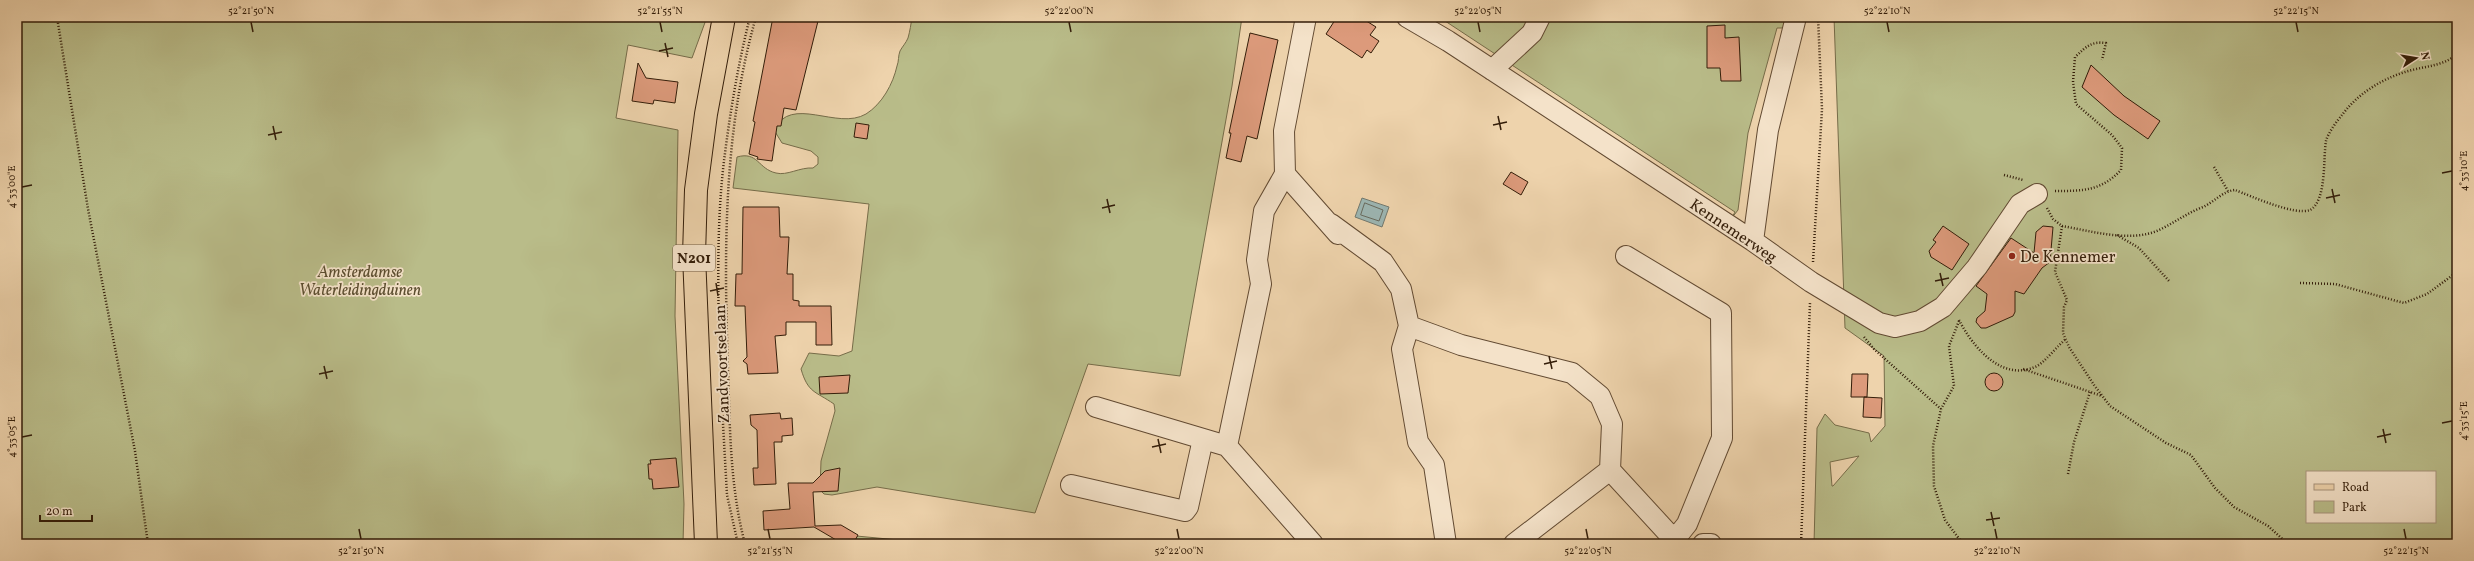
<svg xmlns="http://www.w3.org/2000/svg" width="2474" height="561" viewBox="0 0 2474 561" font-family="Vollkorn,serif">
<rect width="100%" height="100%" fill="#eed3ac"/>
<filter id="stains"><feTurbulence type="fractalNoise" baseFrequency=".005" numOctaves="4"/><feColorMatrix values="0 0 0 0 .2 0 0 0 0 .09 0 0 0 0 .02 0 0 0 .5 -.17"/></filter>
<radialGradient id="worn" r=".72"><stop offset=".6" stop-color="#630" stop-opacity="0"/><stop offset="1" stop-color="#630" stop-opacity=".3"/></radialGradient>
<path fill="#b9bc89" stroke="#766c49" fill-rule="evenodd" d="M17,17H707L692,58L628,45L616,118L678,130L675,316L684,504L683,544H17Z
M912,17H1242L1232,86L1180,376L1088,364L1035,513L877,487L832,495L824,494L820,490L821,461L835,411L834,404C815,391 808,393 801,369L809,353L839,356L852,351L869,204L733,188L737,157C758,151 758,169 776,173C787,176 800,167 813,168L818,164V157L811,151L782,143L774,130C791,94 837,131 866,114C882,104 893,84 897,66C899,61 898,56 900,51C902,47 906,43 908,38C910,31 911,24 912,17Z
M1439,17H1791L1790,28H1777L1748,133L1738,210L1731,219L1735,212Z
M1834,17H2457V544H1814L1817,428L1825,414L1835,425L1869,433L1871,442L1885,426L1884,356L1845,328ZM1859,456L1833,486H1832L1830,462ZM2307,472H2435V522H2307Z
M846,535L940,544H853Z"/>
<path fill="#9cb6b3" stroke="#72796f" d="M1362,198L1389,207L1382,227L1355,217Z"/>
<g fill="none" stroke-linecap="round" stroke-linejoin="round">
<path stroke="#686a5e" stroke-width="1" d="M1365,203L1383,210L1379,221L1361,215Z"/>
</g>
<path fill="#dc9a7b" stroke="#331d09" d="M773,17H819L796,110L784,108L781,126H777L772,161L757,159L758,157L749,154L755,122L753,121Z
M1337,17H1360L1376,27L1370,35L1379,41L1371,53L1367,50L1362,58L1326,34Z
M1725,25V38L1739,37L1741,81H1721L1720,68H1707V26Z
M1250,33L1278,40L1257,139L1247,136L1241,162L1226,158L1231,133H1229Z
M638,63L646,78L678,82L675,103L654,100L653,104L632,101Z
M2091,65L2124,96L2160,121L2148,139L2114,115L2082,87Z
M856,123L869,125L867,139L854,137Z
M1511,172L1528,182L1521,195L1503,184Z
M743,207H779L780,237H789L787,274H793V300L799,301V306H831L832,345H816V322H786V335L775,336L778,373L748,374L747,364L743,361L747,357L745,306H735L736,274H742Z
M1943,226L1969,244L1952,270L1931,257L1929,251L1936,242L1933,240Z
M2043,226L2053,227L2050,262L2042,268L2024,294L2015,291V312L2013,316L1986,328H1981L1976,322L1977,318L1985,311L1987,294L1976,286L2011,238L2034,253L2036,232Z
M1985 382a9 9 0 1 1 18 0a9 9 0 1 1-18 0Z
M1852,374H1868L1867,397H1851Z
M850,375L848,393L820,394L819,377Z
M1864,397L1882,398L1881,418L1863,417Z
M780,413L781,419L792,418L793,435L782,436V442H774L776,484L754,485L753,468H758L757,430L751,425L750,415Z
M676,458L679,487L653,489L652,479H649L648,464H651L650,460Z
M840,468L838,491L813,492L815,526L841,525L858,535L853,544H843L814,527L764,530L763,511L790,509L788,483H813L825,471Z"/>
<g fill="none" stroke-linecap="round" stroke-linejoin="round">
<defs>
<path id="minor" d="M1407,17L1448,41L1753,241L1811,282L1879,323L1895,327L1920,321L1943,307L1977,267L2020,204L2037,194
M1492,70L1532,33L1540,17
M1285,174L1338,234
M1331,224L1383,262L1401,289L1409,326L1402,349L1418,442L1434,465L1446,544
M1753,241L1768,130L1796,17
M1626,256L1721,313L1722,438L1687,524L1675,539
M1409,326L1461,345L1572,373L1600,396L1612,424L1610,470L1678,544
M1096,407L1227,446L1313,544
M1227,446L1261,284L1257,260L1264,211L1285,174L1284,131L1306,17
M1071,485L1185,511L1188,507L1203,439
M1514,544L1610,470
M1703,544H1711"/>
<path id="major" d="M706,544L694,255L696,190L706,114L724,17"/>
</defs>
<use href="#minor" stroke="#624a32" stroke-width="22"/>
<use href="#major" stroke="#331d09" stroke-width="24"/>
<path stroke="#331d09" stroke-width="2.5" stroke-dasharray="1 2" stroke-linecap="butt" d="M57,17L88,209L135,451L148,544
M2214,167L2228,191
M2004,175L2023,180
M2055,191C2083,191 2101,191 2121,170L2122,148L2112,135L2076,104L2073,82L2075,57C2086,47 2091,41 2106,43L2102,60
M2047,208L2053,219L2062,226L2055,272L2067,300L2064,307L2063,333L2069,347L2094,385L2110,406L2166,443L2191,455L2215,488L2234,507L2268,526L2288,544
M2062,226C2091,231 2131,243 2159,230C2174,223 2187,213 2203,207C2214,202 2223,191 2235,190C2251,196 2295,216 2310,210C2327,201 2323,157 2326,141C2328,133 2337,121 2342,115C2359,92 2385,77 2412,70C2428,66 2445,65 2457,54
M2117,235L2139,248L2169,281
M1813,262L1822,109L1818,17
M2300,283L2335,284L2404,303L2427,294L2457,272
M1959,320C1973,347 2002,383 2037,366C2045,362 2058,345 2066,339
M1959,321L1949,346L1954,386L1941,409L1933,446L1934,486L1945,520L1963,544
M719,337C718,278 717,219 724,161C730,113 738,64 750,17
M1864,337L1874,349L1941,409
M2023,369L2102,396
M721,388L727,495L738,544
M2068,474L2074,442L2090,392
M745,544C730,487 730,429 728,370C724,252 723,132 756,17
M1801,544L1810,303"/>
<use href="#minor" stroke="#f4e2c9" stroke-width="20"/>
<use href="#major" stroke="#eed3ac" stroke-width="22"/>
</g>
<path fill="none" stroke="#331d09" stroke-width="1.5" d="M251,22L253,32M660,22L662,32M1069,22L1071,32M1478,22L1480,32M1887,22L1889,32M2296,22L2298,32M665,43L668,57M659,51L673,48M1498,116L1501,130M1493,125L1507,122M273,126L276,140M268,135L282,132M2442,173L2452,171M22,187L32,185M2332,189L2335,203M2326,198L2340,195M1107,199L1110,213M1102,208L1115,205M1940,273L1943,286M1935,281L1949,278M716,283L718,296M710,291L724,288M1549,356L1552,369M1544,364L1557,361M324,366L327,379M319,374L333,371M2442,423L2452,421M2383,429L2386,443M22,437L32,435M2377,437L2391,434M1158,439L1161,453M1152,447L1166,444M1991,512L1994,526M1986,520L2000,518M359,529L361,539M768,529L770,539M1177,529L1179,539M1586,529L1588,539M1995,529L1997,539M2404,529L2406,539"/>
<circle fill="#8f2418" stroke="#f4e2c9" stroke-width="1.5" cx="2012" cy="256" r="4"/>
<g text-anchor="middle" stroke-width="3.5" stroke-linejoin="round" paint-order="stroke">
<rect fill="#f4e2c9" stroke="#6d5843" stroke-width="1" x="673" y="245" width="42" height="26" rx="3"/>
<g font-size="15" font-weight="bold" fill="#331d09">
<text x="694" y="263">N201</text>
</g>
<g font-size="16" fill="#331d09" stroke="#f4e2c9">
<text transform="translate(1734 230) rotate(34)" y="6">Kennemerweg</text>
<text transform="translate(721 364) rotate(-92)" y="6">Zandvoortselaan</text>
</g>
<g font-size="16" fill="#331d09" stroke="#f4e2c9" text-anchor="start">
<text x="2020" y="262">De Kennemer</text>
</g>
<g font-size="16" font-style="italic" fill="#5b4d2f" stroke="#f4e2c9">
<text x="360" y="277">Amsterdamse<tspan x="360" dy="18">Waterleidingduinen</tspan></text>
</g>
</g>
<rect width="2474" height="561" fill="none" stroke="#eed3ac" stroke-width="44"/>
<rect x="2306" y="471" width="130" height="52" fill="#f4e2c9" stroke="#a7937c"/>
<rect x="2314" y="484" width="20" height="6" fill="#eed3ac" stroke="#a7937c"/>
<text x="2342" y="491" font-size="12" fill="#331d09">Road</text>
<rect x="2314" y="501" width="20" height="12" fill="#b9bc89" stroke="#a7937c"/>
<text x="2342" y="511" font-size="12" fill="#331d09">Park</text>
<g transform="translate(2416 58) rotate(78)" stroke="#f4e2c9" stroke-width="3" paint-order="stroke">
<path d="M0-3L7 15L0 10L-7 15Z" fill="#331d09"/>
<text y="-6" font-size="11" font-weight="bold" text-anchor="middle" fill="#331d09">N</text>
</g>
<path d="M40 515v6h52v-6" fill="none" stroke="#331d09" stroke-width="2"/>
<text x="46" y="515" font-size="12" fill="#331d09" stroke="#f4e2c9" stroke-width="3" paint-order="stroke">20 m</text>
<rect x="22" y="22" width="2430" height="517" fill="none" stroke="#331d09" stroke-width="1.5"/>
<g font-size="10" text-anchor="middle" fill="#331d09">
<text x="251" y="14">52°21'50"N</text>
<text x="660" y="14">52°21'55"N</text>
<text x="1069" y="14">52°22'00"N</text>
<text x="1478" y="14">52°22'05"N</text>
<text x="1887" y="14">52°22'10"N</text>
<text x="2296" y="14">52°22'15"N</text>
<text transform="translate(2463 171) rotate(-90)" y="4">4°33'10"E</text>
<text transform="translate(11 187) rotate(-90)" y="4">4°33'00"E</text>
<text transform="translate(2463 421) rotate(-90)" y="4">4°33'15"E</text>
<text transform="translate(11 437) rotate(-90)" y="4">4°33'05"E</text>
<text x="361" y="554">52°21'50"N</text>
<text x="770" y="554">52°21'55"N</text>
<text x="1179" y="554">52°22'00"N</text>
<text x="1588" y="554">52°22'05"N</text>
<text x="1997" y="554">52°22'10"N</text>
<text x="2406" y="554">52°22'15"N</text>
</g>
<rect width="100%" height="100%" filter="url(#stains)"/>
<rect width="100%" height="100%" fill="url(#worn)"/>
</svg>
